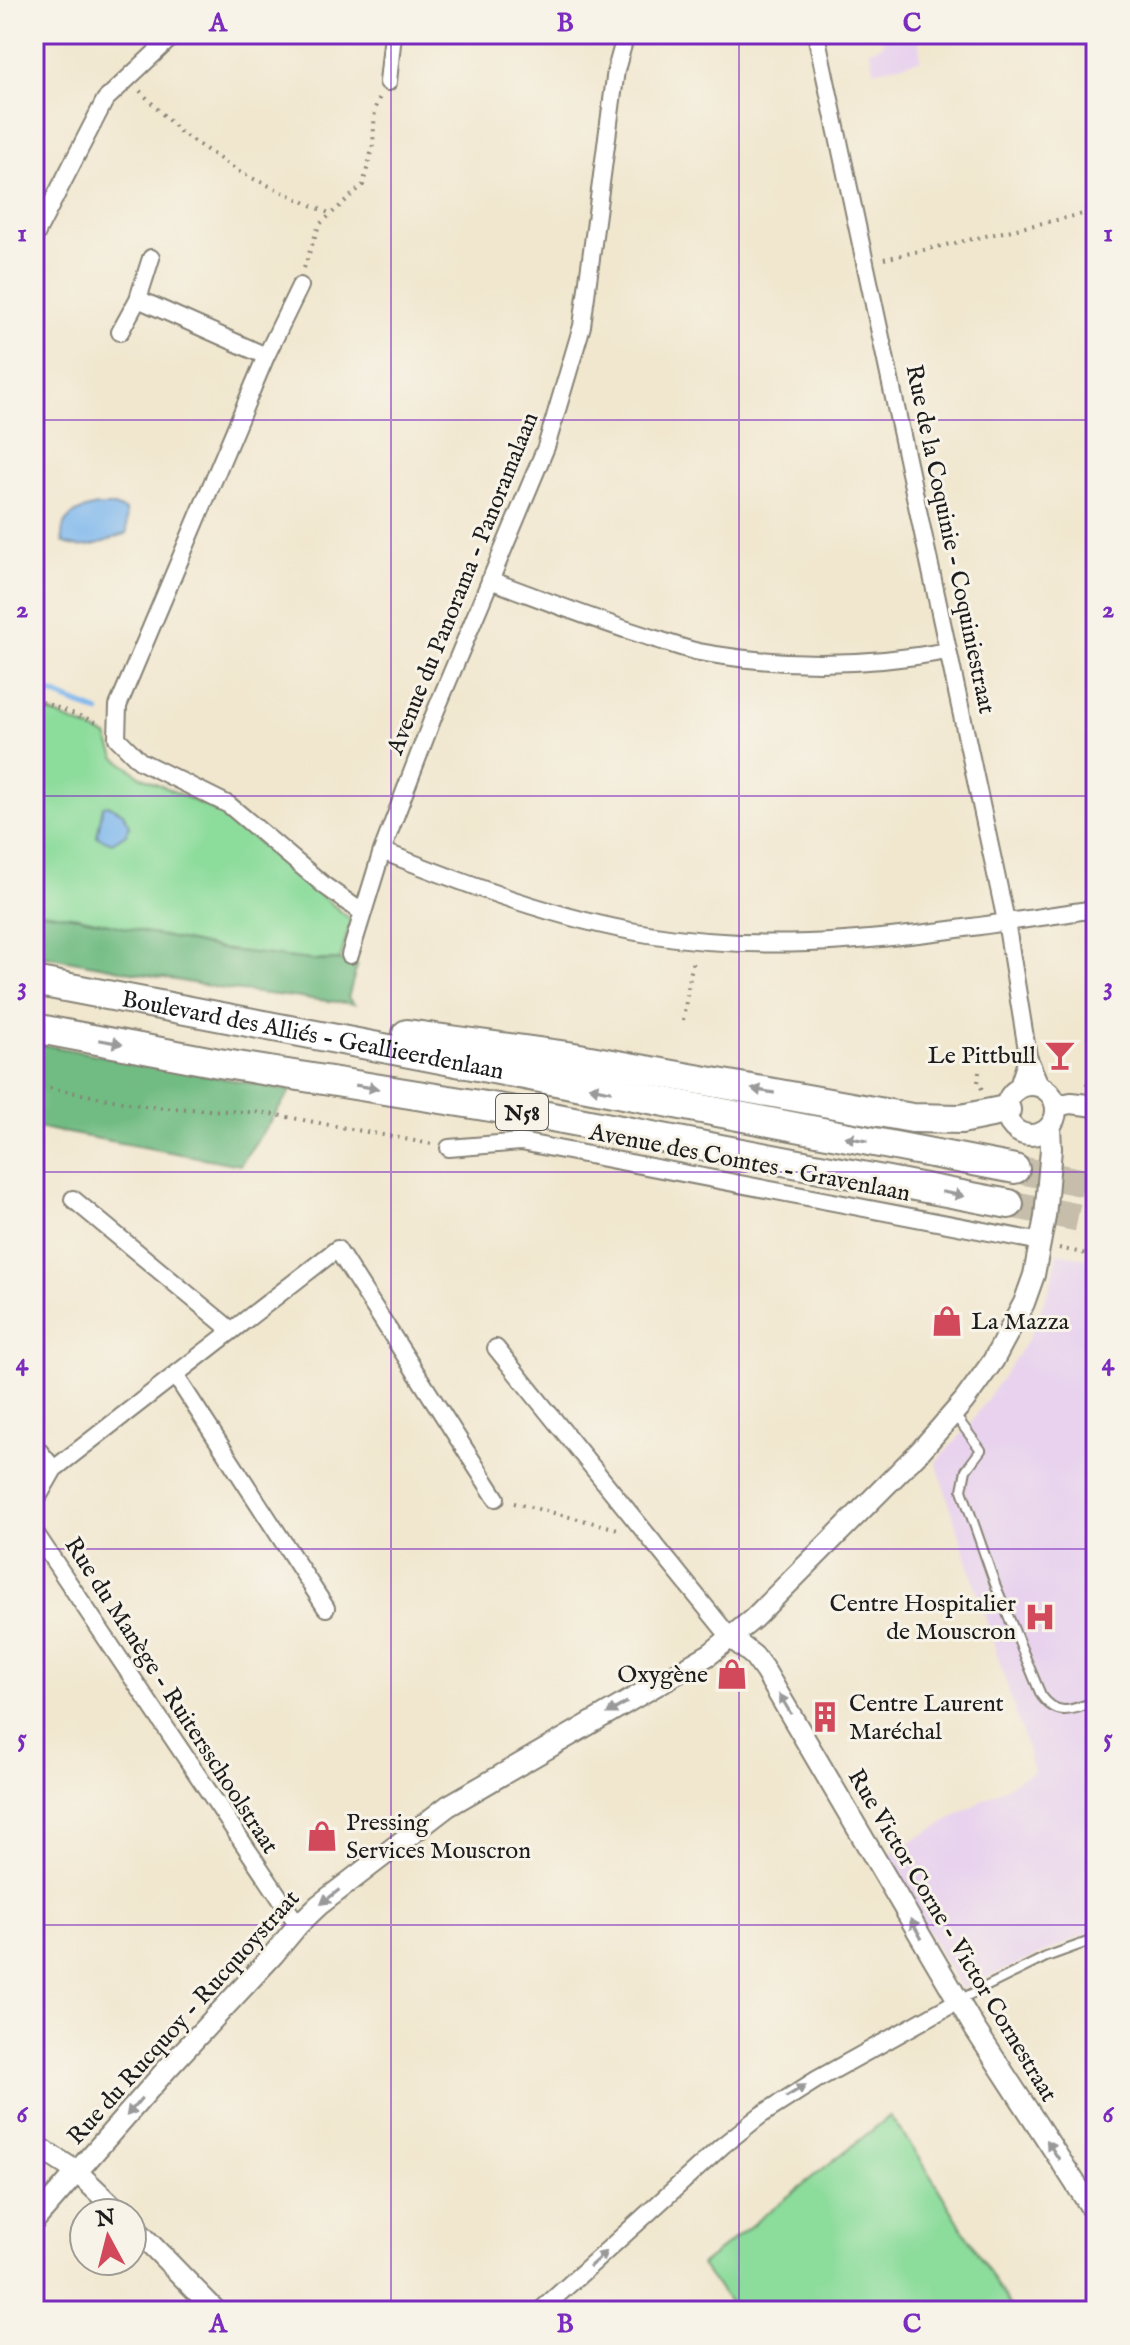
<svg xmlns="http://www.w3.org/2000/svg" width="1130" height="2345" viewBox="0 0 1130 2345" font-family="'IM FELL English',serif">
<rect width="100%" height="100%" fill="#f7f3e8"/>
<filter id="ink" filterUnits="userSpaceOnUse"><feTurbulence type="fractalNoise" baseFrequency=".0125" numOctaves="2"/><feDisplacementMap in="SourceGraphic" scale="16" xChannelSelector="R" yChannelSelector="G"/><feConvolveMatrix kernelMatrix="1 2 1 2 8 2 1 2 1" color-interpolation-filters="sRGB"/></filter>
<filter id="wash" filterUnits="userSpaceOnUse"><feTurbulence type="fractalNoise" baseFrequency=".006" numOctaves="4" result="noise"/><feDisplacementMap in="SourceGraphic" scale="32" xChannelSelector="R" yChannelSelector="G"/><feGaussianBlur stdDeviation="1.8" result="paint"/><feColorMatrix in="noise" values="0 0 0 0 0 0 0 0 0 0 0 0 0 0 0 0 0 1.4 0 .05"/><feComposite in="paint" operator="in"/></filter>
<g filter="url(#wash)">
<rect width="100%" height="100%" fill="#f1e7cf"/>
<path fill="#e8d2ee" d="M881,34H918L921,60L874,71L869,50L883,45Z
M1058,1253L1096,1260V1930L961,1989L884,1857L1034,1771L936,1462L968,1427L1029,1338L1050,1287Z"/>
<path fill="#8cdc9b" stroke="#547c5c" stroke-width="2" d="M34,706L107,736L115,757L140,776L225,815L351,920L340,960C240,964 134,924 34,911Z
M890,2116L919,2157L1013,2311H736L701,2265Z"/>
<path fill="#71bc83" stroke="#466c50" stroke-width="2" d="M34,911L78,917L221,949L318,961L340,960L357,966L348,998L354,1004L224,989L34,954Z
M34,1043L291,1091L240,1165L34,1127Z"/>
<path fill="#7cb6ed" stroke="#4c6984" stroke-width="2" d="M97,506H114L126,511L127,533C104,541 86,553 63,542C58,518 77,510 97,506Z
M108,805L123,813L129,825L126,834L112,843L97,837L103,806Z"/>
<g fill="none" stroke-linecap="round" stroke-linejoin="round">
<path stroke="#7cb6ed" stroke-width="6" d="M34,686L98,712"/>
</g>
</g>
<g filter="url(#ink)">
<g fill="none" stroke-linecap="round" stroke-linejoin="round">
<path stroke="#c6beab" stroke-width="28" stroke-dasharray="28 14" stroke-linecap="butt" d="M1015,1169L1096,1185
M1009,1204L1096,1221"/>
<defs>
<path id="service" d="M954,1414L981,1450L966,1470L962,1490L995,1584L1041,1695C1057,1718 1072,1710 1096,1701
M959,2000L1046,1957L1096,1939"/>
<path id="minor" d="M816,34L1006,921L1028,1056L1041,1087
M388,82L393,34
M34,238L105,100L175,34
M300,286L266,356L118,706L117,738L140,761L229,805L325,886L363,913
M138,299L266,356
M120,332L138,299L151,258
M490,580C544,600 597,621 652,638C667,642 683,649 699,652C781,667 867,666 948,651
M382,851C468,885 556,919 648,934C798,959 948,930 1096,909
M350,955L382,851L434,715L546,447L582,326L616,70L626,34
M1017,1089L1028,1056
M449,1148L521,1142L1041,1242
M73,1199L231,1330
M496,1348L729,1636
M175,1375L326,1608
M34,1445L54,1469
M34,1504L54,1469L337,1249L496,1498
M34,1531L298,1925
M540,2311L722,2146L761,2115L816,2080L958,2001"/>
<path id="tertiary" d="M1006 1110a25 25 0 1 1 50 0a25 25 0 1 1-50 0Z
M1056,1106L1071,1103L1096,1106
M729,1636L754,1656L765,1671L975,2029L1096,2215
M34,2144L77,2172L120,2213
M34,2221L166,2070L273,1955L298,1925L319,1905L448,1806L710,1654L753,1619L921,1450L964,1401L993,1361L1024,1303L1034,1275L1045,1217L1051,1149L1050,1127
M132,2225L216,2311"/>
<g id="trunk">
<path id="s1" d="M34,981L1015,1169"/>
<path d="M34,1028L219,1063L547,1116L1009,1204"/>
<path d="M407,1034L568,1056L912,1118L961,1119L1006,1110"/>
</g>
</defs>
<use href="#service" stroke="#868276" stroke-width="12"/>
<use href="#minor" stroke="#868276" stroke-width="20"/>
<use href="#tertiary" stroke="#868276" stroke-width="24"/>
<use href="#trunk" stroke="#868276" stroke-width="32"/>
<path stroke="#868276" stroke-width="4" stroke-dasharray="2 6" stroke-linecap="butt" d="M140,91L180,132L241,173L331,214
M884,259L1096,211
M304,268L319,225L363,185L373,145L375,108L380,97
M34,699L99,723
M683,1020L693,959
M979,1072L978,1082L982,1089
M34,1085L150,1107L266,1113L431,1144
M1087,1085L1088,1079L1096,1077
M1059,1248L1096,1256
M514,1503L618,1529"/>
<use href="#service" stroke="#fff" stroke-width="8"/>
<use href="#minor" stroke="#fff" stroke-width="16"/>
<use href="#tertiary" stroke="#fff" stroke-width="20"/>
<use href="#trunk" stroke="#fff" stroke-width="28"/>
</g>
<defs><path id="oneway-solid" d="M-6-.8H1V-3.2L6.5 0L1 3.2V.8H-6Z" transform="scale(2)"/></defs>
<g fill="#999">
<use href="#oneway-solid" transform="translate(111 1042) rotate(11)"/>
<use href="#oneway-solid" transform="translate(367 1087) rotate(9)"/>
<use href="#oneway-solid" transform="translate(600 1089) rotate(-169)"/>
<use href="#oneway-solid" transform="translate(763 1091) rotate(-170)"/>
<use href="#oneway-solid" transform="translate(856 1139) rotate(-169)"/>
<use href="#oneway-solid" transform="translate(953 1194) rotate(11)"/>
<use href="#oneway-solid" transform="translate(785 1704) rotate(-121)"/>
<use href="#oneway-solid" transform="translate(617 1708) rotate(150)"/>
<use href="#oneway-solid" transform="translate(330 1897) rotate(142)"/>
<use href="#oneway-solid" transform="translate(916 1929) rotate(-120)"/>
<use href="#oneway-solid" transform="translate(796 2091) rotate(-31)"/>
<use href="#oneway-solid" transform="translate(134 2107) rotate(130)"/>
<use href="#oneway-solid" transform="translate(1053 2150) rotate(-123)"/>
<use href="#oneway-solid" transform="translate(598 2259) rotate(-42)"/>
</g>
</g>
<path fill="none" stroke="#7b2cbf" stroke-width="2" stroke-opacity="0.55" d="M391,34V2311M739,34V2311M34,420H1096M34,796H1096M34,1172H1096M34,1549H1096M34,1925H1096"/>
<defs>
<symbol id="bar-bare" viewBox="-9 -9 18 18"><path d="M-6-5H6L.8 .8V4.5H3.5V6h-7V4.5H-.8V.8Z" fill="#d1495b" stroke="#f7f3e8" stroke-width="2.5" paint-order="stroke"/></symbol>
<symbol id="shop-bare" viewBox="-9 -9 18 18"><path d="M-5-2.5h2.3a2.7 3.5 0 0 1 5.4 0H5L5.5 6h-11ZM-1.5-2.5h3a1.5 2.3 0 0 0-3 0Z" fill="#d1495b" stroke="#f7f3e8" stroke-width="2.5" paint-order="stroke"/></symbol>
<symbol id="hospital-bare" viewBox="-9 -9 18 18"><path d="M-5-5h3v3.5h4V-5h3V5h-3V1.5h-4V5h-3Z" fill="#d1495b" stroke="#f7f3e8" stroke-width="2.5" paint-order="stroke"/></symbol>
<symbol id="building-bare" viewBox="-9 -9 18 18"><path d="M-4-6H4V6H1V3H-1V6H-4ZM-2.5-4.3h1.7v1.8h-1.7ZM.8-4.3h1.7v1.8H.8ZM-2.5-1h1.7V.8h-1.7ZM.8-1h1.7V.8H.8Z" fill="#d1495b" stroke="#f7f3e8" stroke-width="2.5" paint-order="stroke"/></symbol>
</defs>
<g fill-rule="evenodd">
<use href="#bar-bare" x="1038" y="1033" width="44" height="44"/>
<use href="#shop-bare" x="925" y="1299" width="44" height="44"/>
<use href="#hospital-bare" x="1018" y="1595" width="44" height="44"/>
<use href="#shop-bare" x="710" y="1652" width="44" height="44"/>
<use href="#building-bare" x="803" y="1695" width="44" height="44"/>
<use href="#shop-bare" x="300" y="1814" width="44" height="44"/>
</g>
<g text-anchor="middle" stroke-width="6" stroke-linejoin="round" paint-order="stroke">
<rect fill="#f7f3e8" stroke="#5e5c59" stroke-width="2" x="496" y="1094" width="52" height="36" rx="6"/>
<g font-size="22" font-weight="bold" fill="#1c1c1c">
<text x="522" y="1120">N58</text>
</g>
<g font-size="24" fill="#1c1c1c" stroke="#f7f3e8">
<text transform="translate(951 539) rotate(78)" y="8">Rue de la Coquinie - Coquiniestraat</text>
<text transform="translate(462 583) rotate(-68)" y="8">Avenue du Panorama - Panoramalaan</text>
<text dy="8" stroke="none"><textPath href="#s1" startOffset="284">Boulevard des Alliés - Geallieerdenlaan</textPath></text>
<text transform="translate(750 1162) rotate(11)" y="8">Avenue des Comtes - Gravenlaan</text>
<text transform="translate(172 1695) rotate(57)" y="8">Rue du Manège - Ruitersschoolstraat</text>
<text transform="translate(953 1935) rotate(59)" y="8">Rue Victor Corne - Victor Cornestraat</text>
<text transform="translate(183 2017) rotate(-48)" y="8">Rue du Rucquoy - Rucquoystraat</text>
</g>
<g font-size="24" fill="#1c1c1c" stroke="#f7f3e8" text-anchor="end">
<text x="1036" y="1063">Le Pittbull</text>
<text x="971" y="1329" text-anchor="start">La Mazza</text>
<text x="1016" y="1611">Centre Hospitalier<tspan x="1016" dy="28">de Mouscron</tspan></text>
<text x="708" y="1682">Oxygène</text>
<text x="849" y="1711" text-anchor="start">Centre Laurent<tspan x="849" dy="28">Maréchal</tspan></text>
<text x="346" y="1830" text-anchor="start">Pressing<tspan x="346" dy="28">Services Mouscron</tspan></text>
</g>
</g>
<rect width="1130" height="2345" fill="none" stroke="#f7f3e8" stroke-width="88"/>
<g transform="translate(108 2237) rotate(353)"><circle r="38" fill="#f7f3e8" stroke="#9f9d96" stroke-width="2"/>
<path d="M0-6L14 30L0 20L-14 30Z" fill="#d1495b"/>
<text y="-12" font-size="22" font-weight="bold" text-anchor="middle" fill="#1c1c1c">N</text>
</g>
<rect x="44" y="44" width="1042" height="2257" fill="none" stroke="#7b2cbf" stroke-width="3"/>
<g font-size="26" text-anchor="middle" font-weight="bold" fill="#7b2cbf">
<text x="218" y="31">A</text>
<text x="565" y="31">B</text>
<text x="912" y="31">C</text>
<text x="22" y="241">1</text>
<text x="1108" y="241">1</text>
<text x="22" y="617">2</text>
<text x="1108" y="617">2</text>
<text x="22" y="994">3</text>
<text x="1108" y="994">3</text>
<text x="22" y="1370">4</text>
<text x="1108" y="1370">4</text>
<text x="22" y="1746">5</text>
<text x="1108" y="1746">5</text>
<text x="22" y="2122">6</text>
<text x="1108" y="2122">6</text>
<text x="218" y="2332">A</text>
<text x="565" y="2332">B</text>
<text x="912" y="2332">C</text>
</g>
</svg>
